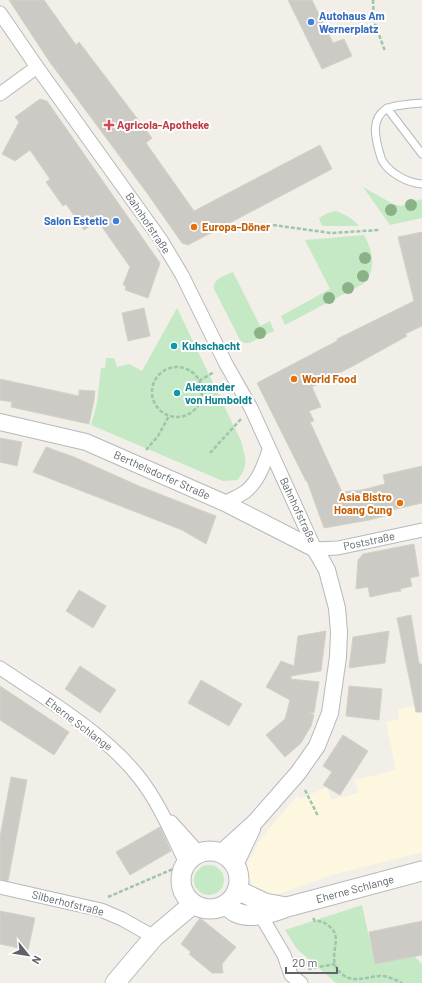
<svg xmlns="http://www.w3.org/2000/svg" width="422" height="983" viewBox="0 0 422 983" font-family="Barlow,sans-serif">
<rect width="100%" height="100%" fill="#f1efe8"/>
<path fill="#fef7e0" d="M422,686V852L332,875L273,896L263,894L255,888L251,883L248,874L247,863L263,836L297,796L300,799L327,787L331,800L358,793L355,780L396,770L386,722L399,719L398,710L415,705L411,688Z"/>
<path fill="#c5e8c5" d="M363,187L393,204L401,206L422,199V218L390,225Z
M336,211C346,215 352,218 359,226H322L319,218L328,213Z
M364,235C373,251 377,270 363,284L285,325L281,316L330,289L305,240Z
M233,272L260,326L270,321L274,331L249,343H244L240,340L214,289C213,278 225,276 233,272Z
M177,308L241,441C245,457 250,466 237,480L223,481L91,425L97,403L101,368H105L106,358H114L117,367L129,364L142,371Z
M194 880a15 15 0 1 1 30 0a15 15 0 1 1-30 0Z
M362,905L375,964L414,956L422,964V983H336L297,949L285,930Z"/>
<path fill="#cccac5" stroke="#d6d1c6" d="M9,0H44L76,45L79,42L152,138L146,143L194,211L320,145L332,169L188,245L182,243L147,193L49,61Z
M288,0H312L333,43L344,39L352,56L322,69Z
M40,99L47,101L160,263L148,298L125,290L126,286L123,285L130,267L98,221L84,230L66,204L63,206L46,182L50,179L30,150L15,161L2,154L19,122L15,117Z
M422,232V326L405,334L407,336L353,366L312,387L321,407L309,411L314,421L310,422L342,492L362,490L385,484L383,475L422,466V503L392,510L393,514L369,520L324,528L307,481H306L257,383L337,341V339L414,301L398,237Z
M144,308L150,336L128,341L122,313Z
M0,379L79,396V390L95,391L94,400L89,424L11,407L12,402L0,400Z
M0,438L22,442L17,466L0,462Z
M46,447L74,457L139,486L216,516L206,544L182,530L33,472Z
M414,544L419,576L410,578L412,586L400,589L401,591L393,592L370,597L368,587L356,589L358,560L363,554Z
M79,590L106,606L93,628L66,611Z
M411,615L419,663L422,665V712H416L397,618Z
M326,631L321,671L291,676V679L319,682L314,713L309,712L314,715L311,726L301,743L285,757L266,735L285,719L290,700L266,687L281,661L294,666L298,636Z
M389,631L385,663L349,668L353,637Z
M80,666L116,690L100,713L65,689Z
M201,680L242,704L229,726L188,703Z
M0,686L69,732L54,755L0,720Z
M349,686L382,689L379,720L346,716Z
M343,735L368,751L340,795L323,785L332,772L323,766Z
M11,777L27,780L8,881L0,879V837Z
M160,827L171,851L130,875L116,852Z
M0,911L35,918L28,950L0,944Z
M200,918L236,947L222,964L223,973H212L189,954L191,952L181,944Z
M422,921V955L375,964L369,932Z"/>
<g fill="none" stroke-linecap="round" stroke-linejoin="round">
<defs>
<path id="service" d="M422,103C413,104 393,105 386,109C371,119 375,136 379,151C380,154 381,159 383,162C391,174 408,183 422,184
M387,108L422,154"/>
<path id="minor" d="M0,13L37,67L161,240L182,275L226,364L251,408L315,549L338,548L422,530
M0,94L37,67
M225,503C231,499 239,496 245,492C258,482 264,465 269,450
M0,668C46,699 103,732 138,776C159,802 172,834 186,863
M171,822L199,853
M0,887L101,910L122,919L154,937
M260,914L284,955L291,975L301,983"/>
<path id="tertiary" d="M0,422L86,442L225,503L315,549L327,570L337,608L339,632L338,657L330,713L317,746L298,773L255,822L221,853
M235,865L252,829"/>
<path id="secondary" d="M181 880a29 29 0 1 1 58 0a29 29 0 1 1-58 0Z
M237,890L265,903L286,907
M225,905C228,907 232,910 235,912C251,920 272,913 287,907L422,871
M115,983L154,937L193,904"/>
</defs>
<use href="#service" stroke="#b5b8bc" stroke-width="9"/>
<use href="#minor" stroke="#b5b8bc" stroke-width="15"/>
<use href="#tertiary" stroke="#b5b8bc" stroke-width="18"/>
<use href="#secondary" stroke="#b6babf" stroke-width="21"/>
<path stroke="#9cc7a9" stroke-width="2.5" stroke-dasharray="4 2" stroke-linecap="butt" d="M373,0L374,21L385,51
M273,225L331,233L379,230
M152 392a25 25 0 1 1 50 0a25 25 0 1 1-50 0Z
M199,381L214,372
M146,450L158,436L169,416
M210,453L241,419
M305,790L318,816
M108,897L173,869
M313,918L315,921C321,921 324,922 329,926C344,937 328,954 337,969C338,971 341,973 343,975C355,983 366,977 379,976C387,975 395,980 402,983
M308,969L335,964"/>
<use href="#service" stroke="#fff" stroke-width="7"/>
<use href="#minor" stroke="#fff" stroke-width="13"/>
<use href="#tertiary" stroke="#fff" stroke-width="16"/>
<use href="#secondary" stroke="#fff" stroke-width="19"/>
</g>
<g fill="#89b387">
<circle cx="411" cy="205" r="6"/>
<circle cx="391" cy="210" r="6"/>
<circle cx="365" cy="258" r="6"/>
<circle cx="363" cy="276" r="6"/>
<circle cx="348" cy="288" r="6"/>
<circle cx="329" cy="298" r="6"/>
<circle cx="260" cy="333" r="6"/>
</g>
<g fill="#3f7fe0" stroke="#fff" stroke-width="1.5">
<circle cx="311" cy="22" r="4"/>
<circle cx="116" cy="221" r="4"/>
</g>
<path fill="#e0444e" stroke="#fff" stroke-width="1.5" d="M107 119h4v4h4v4h-4v4h-4v-4h-4v-4h4z"/>
<g fill="#e8710a" stroke="#fff" stroke-width="1.5">
<circle cx="194" cy="227" r="4"/>
<circle cx="294" cy="379" r="4"/>
<circle cx="400" cy="503" r="4"/>
</g>
<g fill="#0f9aa8" stroke="#fff" stroke-width="1.5">
<circle cx="174" cy="346" r="4"/>
<circle cx="177" cy="393" r="4"/>
</g>
<g text-anchor="middle" stroke-width="4" stroke-linejoin="round" paint-order="stroke">
<g font-size="11" font-weight="bold" fill="#366cbe" stroke="#fff" text-anchor="start">
<text x="319" y="20">Autohaus Am<tspan x="319" dy="13">Wernerplatz</tspan></text>
<text x="108" y="225" text-anchor="end">Salon Estetic</text>
</g>
<g font-size="11" font-weight="bold" fill="#be3a42" stroke="#fff" text-anchor="start">
<text x="117" y="129">Agricola-Apotheke</text>
</g>
<g font-size="11" fill="#5f6368" stroke="#fff">
<text transform="translate(148 223) rotate(56)" y="4">Bahnhofstraße</text>
<text transform="translate(162 475) rotate(24)" y="4">Berthelsdorfer Straße</text>
<text transform="translate(298 510) rotate(65)" y="4">Bahnhofstraße</text>
<text transform="translate(369 541) rotate(-12)" y="4">Poststraße</text>
<text transform="translate(79 724) rotate(37)" y="4">Eherne Schlange</text>
<text transform="translate(355 889) rotate(-15)" y="4">Eherne Schlange</text>
<text transform="translate(68 903) rotate(14)" y="4">Silberhofstraße</text>
</g>
<g font-size="11" font-weight="bold" fill="#c56008" stroke="#fff" text-anchor="start">
<text x="202" y="231">Europa-Döner</text>
<text x="302" y="383">World Food</text>
<text x="392" y="501" text-anchor="end">Asia Bistro<tspan x="392" dy="13">Hoang Cung</tspan></text>
</g>
<g font-size="11" font-weight="bold" fill="#0d838f" stroke="#fff" text-anchor="start">
<text x="182" y="350">Kuhschacht</text>
<text x="185" y="391">Alexander<tspan x="185" dy="13">von Humboldt</tspan></text>
</g>
</g>
<g transform="translate(28 955) rotate(120)" stroke="#ffffff" stroke-width="3" paint-order="stroke">
<path d="M0-3L7 15L0 10L-7 15Z" fill="#5f6368"/>
<text y="-6" font-size="11" font-weight="bold" text-anchor="middle" fill="#5f6368">N</text>
</g>
<path d="M286 967v6h51v-6" fill="none" stroke="#5f6368" stroke-width="2"/>
<text x="292" y="967" font-size="12" fill="#5f6368" stroke="#ffffff" stroke-width="3" paint-order="stroke">20 m</text>
</svg>
